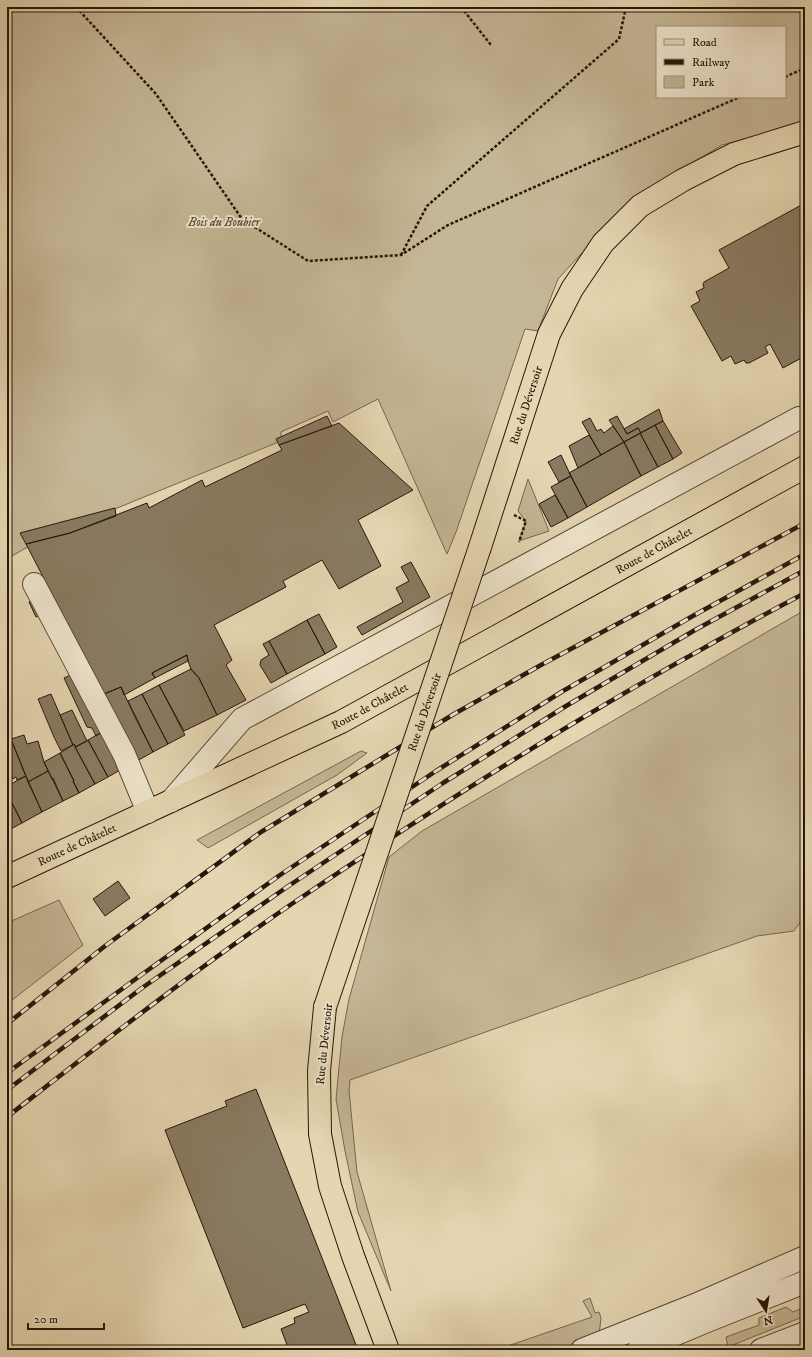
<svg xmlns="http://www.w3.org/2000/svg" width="812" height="1357" viewBox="0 0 812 1357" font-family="'IM FELL DW Pica',serif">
<rect width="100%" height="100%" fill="#e5d6b1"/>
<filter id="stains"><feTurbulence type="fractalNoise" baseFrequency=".005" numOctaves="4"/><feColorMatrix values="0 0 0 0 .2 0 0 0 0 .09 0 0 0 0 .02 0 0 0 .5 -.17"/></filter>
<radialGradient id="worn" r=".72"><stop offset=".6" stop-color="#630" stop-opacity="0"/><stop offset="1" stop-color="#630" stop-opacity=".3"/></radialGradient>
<path fill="#c5b695" stroke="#766650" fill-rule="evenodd" d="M7,7H805V124L722,145L631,200L558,279L538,331L525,329L456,532L447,554L378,399L333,422L328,411L281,432V441L105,513L24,549L7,559ZM657,27H785V97H657Z
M528,479L549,531L519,541L526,521L518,511Z
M805,610V916L794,931L757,936L350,1080L349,1091L357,1172L391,1291L358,1212L345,1151L336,1099L342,1037L349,999L389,857L422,831Z
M361,751L367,753L337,775L208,848L197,840Z
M59,900L83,945L7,1004V923Z
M590,1298L595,1313L599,1312L601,1318L599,1335L564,1350H496L592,1317L583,1301Z
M786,1307L793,1312L805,1307V1316L728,1347L726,1337L759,1325V1318Z"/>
<path fill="#897a61" stroke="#26170a" d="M805,203V356L783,368L770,344L765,347L768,353L749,363H746L744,360L735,364L731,356L722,361L691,306L700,301L696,292L704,288L703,284L704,282L729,268L719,250Z
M659,409L663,421L641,433L638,428L627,434L624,429Z
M327,416L332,426L279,445L276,439Z
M617,416L627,434L638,428L641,433L624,442L609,420Z
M590,418L597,431L601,429L604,433L613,426L624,442L601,455L582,422Z
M663,421L682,453L673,459L655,425Z
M339,423L413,490L358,520L381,566L339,589L322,560L283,581L286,587L214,625L232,660L226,665L246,700L217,715L199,678L191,669L188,661L187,655L152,673L155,678L124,695L121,687L104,694L26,544L70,533L147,503L149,508L202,480L205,487L282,450L279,445Z
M655,425L673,459L658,467L640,433Z
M640,433L658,467L641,476L624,442Z
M589,435L601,455L578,468L569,446Z
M624,442L641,476L587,507L569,473Z
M561,455L571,476L559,482L548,462Z
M571,476L587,507L568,518L551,487Z
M555,495L568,518L551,527L539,504Z
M115,508L116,516L70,533L26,544L20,533Z
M411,562L430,597L362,635L357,627L403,602L396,588L409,581L401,567Z
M38,596L46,612L36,617L29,602Z
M319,614L337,647L325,654L307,620Z
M307,620L325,654L287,674L269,641Z
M269,641L287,674L271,683L260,665L261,660L269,655L263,644Z
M187,655L188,661L155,678L152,673Z
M191,669L199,678L217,715L184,731L159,685Z
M77,672L105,730L96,736L92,728L87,727L64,678Z
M159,685L185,735L168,744L142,694Z
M121,687L136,719L153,752L135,762L104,694Z
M51,694L73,745L61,751L54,737L38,699Z
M142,694L168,744L153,752L128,701Z
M72,710L87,741L76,747L74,744L73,745L60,715Z
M105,730L125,767L108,777L88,740Z
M24,735L27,744L38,741L44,762L48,771L28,782L11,739Z
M11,739L26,776L17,780L16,777L13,779L7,767V759L10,758L7,752V741Z
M88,740L108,777L95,784L75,747Z
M74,744L75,747L95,784L79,793L73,781H74L60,753Z
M60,753L74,781H73L79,793L63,801L44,762Z
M48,771L52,779L53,778L63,801L42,812L28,782Z
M26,776L42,812L22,823L7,793V786Z
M7,793L22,823L7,831Z
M118,881L130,898L105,916L93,899Z
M256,1089L358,1350H289L281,1329L295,1323L294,1318L309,1312L305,1304L243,1328L165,1130L227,1106L225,1101Z
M805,1345V1350H793Z"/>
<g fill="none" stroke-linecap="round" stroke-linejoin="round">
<defs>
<path id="minor" d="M34,584L124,754L148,812
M171,801L242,719L799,418L805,419
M582,1350L695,1305L805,1257
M638,1350L707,1321L805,1282
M761,1350L805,1333"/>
<g id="major">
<path id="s1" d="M480,547L549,334L572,289L603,243L640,206L683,180L734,154L805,132"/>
<path id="s2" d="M7,877L341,722L805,467"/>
<path d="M325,1007L319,1071L320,1134L330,1186L353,1256L388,1350"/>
</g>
</defs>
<use href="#minor" stroke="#564734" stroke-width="24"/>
<use href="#major" stroke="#26170a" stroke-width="24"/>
<path stroke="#26170a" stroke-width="2.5" stroke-dasharray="3 2" stroke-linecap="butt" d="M76,7L156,94L242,219L308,261L401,255L448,225L740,97
M461,7L491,45
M785,77L805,68
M401,255L427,206L619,39L626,7
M514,515L526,521L519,542"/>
<use href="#minor" stroke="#eee4cc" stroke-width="22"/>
<use href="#major" stroke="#e5d6b1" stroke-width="22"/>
<defs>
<path id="rail" d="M7,1024L105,946L261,832L454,714L541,665L805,523
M7,1073L137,978L280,875L436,771L563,691L691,617L805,554
M7,1090L142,988L287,887L443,783L566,706L695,630L805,570
M7,1117C102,1043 196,969 296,901C428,812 564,725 704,648C737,629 771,611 805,593"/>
</defs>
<use href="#rail" stroke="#26170a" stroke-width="4.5"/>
<use href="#rail" stroke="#eee4cc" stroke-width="3" stroke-dasharray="9" stroke-linecap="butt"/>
<defs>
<g id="major-bridge">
<path id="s3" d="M325,1007L480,547"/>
</g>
</defs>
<use href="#major-bridge" stroke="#26170a" stroke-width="24" stroke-linecap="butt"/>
<use href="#major-bridge" stroke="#e5d6b1" stroke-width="22"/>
</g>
<g text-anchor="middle" stroke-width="4" stroke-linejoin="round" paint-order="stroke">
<g font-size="12" font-style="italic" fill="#564734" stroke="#eee4cc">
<text x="224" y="226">Bois du Boubier</text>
</g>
<g font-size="12" fill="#26170a" stroke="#eee4cc">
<text dy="4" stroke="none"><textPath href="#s1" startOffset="149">Rue du Déversoir</textPath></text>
<text dy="4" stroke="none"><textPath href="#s2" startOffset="725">Route de Châtelet</textPath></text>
<text dy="4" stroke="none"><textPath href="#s2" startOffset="401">Route de Châtelet</textPath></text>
<text dy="4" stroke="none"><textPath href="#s3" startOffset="311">Rue du Déversoir</textPath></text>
<text dy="4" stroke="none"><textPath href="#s2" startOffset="77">Route de Châtelet</textPath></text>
<text transform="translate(324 1044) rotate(-84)" y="4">Rue du Déversoir</text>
</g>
</g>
<rect width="812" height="1357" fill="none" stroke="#e5d6b1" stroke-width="24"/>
<rect x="8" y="8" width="796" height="1341" fill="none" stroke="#26170a" stroke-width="2"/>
<rect x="12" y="12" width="788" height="1333" fill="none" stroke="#26170a"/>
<rect x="656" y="26" width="130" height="72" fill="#eee4cc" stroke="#9e927e"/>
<rect x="664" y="39" width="20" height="6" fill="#e5d6b1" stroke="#9e927e"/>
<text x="692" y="46" font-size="12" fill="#26170a">Road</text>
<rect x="664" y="59" width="20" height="6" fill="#26170a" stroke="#9e927e"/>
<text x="692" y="66" font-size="12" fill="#26170a">Railway</text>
<rect x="664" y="76" width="20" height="12" fill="#c5b695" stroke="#9e927e"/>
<text x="692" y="86" font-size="12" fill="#26170a">Park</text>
<g transform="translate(766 1311) rotate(168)" stroke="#eee4cc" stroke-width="3" paint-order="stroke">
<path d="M0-3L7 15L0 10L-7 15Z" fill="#26170a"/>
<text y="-6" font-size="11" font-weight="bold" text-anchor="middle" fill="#26170a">N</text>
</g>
<path d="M28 1323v6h76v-6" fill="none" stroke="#26170a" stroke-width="2"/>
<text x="34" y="1323" font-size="12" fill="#26170a" stroke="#eee4cc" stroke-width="3" paint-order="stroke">20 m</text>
<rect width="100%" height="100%" filter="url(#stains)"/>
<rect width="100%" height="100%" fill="url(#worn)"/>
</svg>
